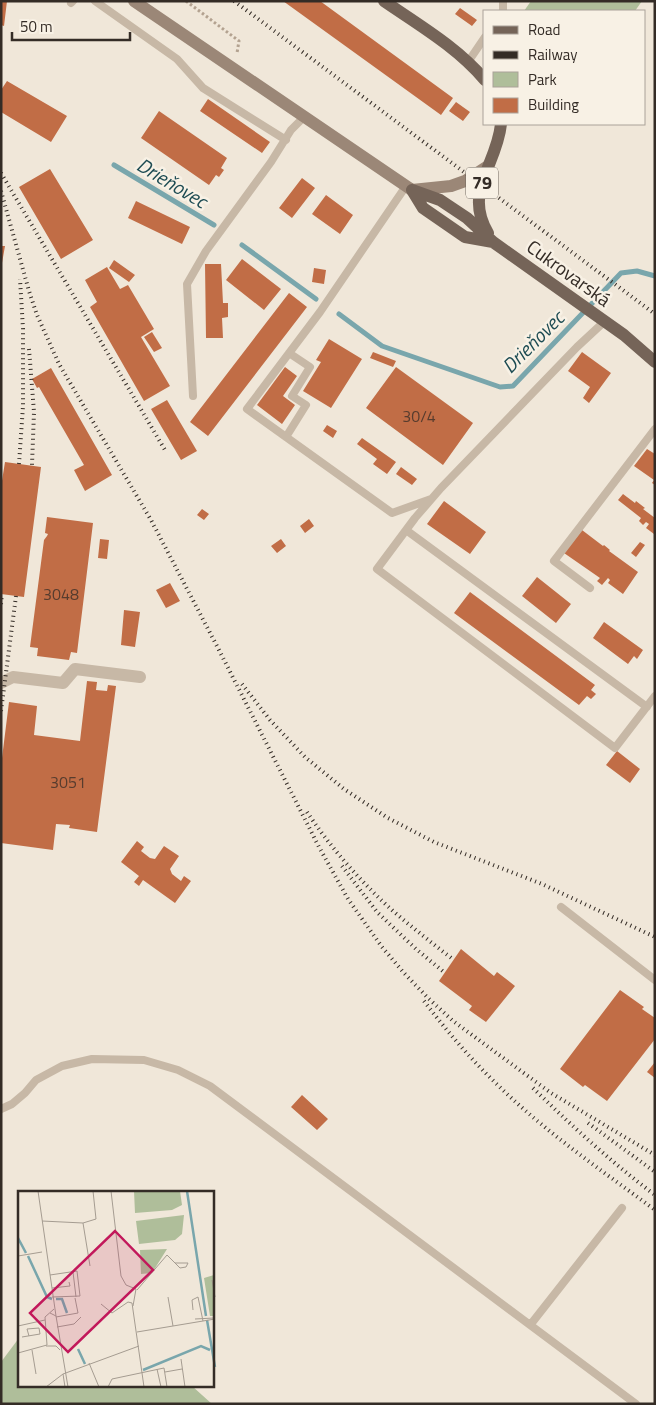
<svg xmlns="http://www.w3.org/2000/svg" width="656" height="1405" viewBox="0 0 656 1405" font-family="'Titillium Web',sans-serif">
<rect width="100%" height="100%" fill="#f0e7d9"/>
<path fill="#afbe9a" d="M531,1H642L635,11H524Z
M19,1338V1386H192L212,1404H1V1362Z"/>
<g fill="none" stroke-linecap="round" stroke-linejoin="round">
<path stroke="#79a6ac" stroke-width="5" d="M114,165L214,225
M242,245L316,299
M339,314L382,346L500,387L513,386L621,273L637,271L655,276"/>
</g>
<path fill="#c16d46" d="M1,1H7L4,26L1,25Z
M283,1H320L453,98L441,115Z
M460,8L477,20L472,26L455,14Z
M7,81L67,116L51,142L1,112V90Z
M208,99L270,142L262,153L200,111Z
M456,102L470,112L463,121L449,111Z
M159,111L227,158L221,168L224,170L219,177L216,175L209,185L141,138Z
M50,169L93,240L61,259L19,187Z
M302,178L315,188L292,218L279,208Z
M326,195L353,215L340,234L312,214Z
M136,201L190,227L182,244L128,218Z
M1,246H5L2,263H1Z
M242,259L281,289L264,310L226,280Z
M114,260L135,275L129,282L109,268Z
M205,264H221L223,303H228V317L222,318L223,338H206Z
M107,267L120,289L128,285L154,329L141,337L170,386L144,401L90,307L97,302L85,280Z
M314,268L326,270L324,284L312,282Z
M289,293L307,307L208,436L190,422Z
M152,332L162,348L154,352L144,337Z
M329,339L362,359L331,408L303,391L321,362L316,360Z
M373,352L396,361L393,367L370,358Z
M582,352L611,373L589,403L583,398L590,387L568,371Z
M285,367L297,376L283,396L295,405L282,424L257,405Z
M396,367L473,423L443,465L366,408Z
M51,368L112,475L85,491L74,470L84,465L39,387L37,388L32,379Z
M167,400L197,451L181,460L151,409Z
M327,425L337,431L333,438L323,431Z
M362,438L396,462L387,474L373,464L377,459L357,444Z
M647,449L655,454V485L652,483L654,480L634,466Z
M5,462L41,467L24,597L1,594V487Z
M401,467L417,479L412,485L396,474Z
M623,494L635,503L636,501L645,508L643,509L655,518L654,534L646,528L649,524L646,522L643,525L639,521L641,518L618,500Z
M444,501L486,532L470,554L427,524Z
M202,509L209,514L204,520L197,515Z
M47,517L93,523L77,653L71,652L69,660L37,656L38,648L30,647L44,540L47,536L48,534L45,533Z
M309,519L314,526L305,533L300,526Z
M582,530L603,546L604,545L610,550L609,551L638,572L623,594L608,583L610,580L608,578L602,585L597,581L600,578L564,553Z
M100,539L109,540L107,559L98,558Z
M281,539L286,546L277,553L271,546Z
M640,542L645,545L636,557L631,553Z
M537,577L571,604L556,623L522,596Z
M170,583L180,601L166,608L156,590Z
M470,592L595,685L591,690L596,694L591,699L587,696L579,705L454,613Z
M124,610L140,612L135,647L121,645Z
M604,622L643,650L637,659L634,656L628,664L593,638Z
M87,681L97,682L96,690L107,691L108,685L116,686L97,832L69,828L70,825L56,824L53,850L1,843V766L9,702L37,706L34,735L80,741Z
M617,751L640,769L630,783L606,765Z
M137,841L144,847L141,851L150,858L155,859L164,846L179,856L170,869L172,874L181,881L184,876L191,881L175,903L143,880L139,886L134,882L139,876L121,862Z
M461,949L494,976L497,972L515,986L486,1022L469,1010L472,1006L439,981Z
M620,990L644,1007L642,1009L655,1018V1039L607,1101L585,1085L583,1087L560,1069Z
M655,1062V1078L647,1072Z
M302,1095L328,1119L317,1130L291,1107Z"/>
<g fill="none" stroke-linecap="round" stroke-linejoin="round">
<path stroke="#b3a290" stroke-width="3" stroke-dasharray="2.5 2.5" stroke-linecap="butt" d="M186,1L239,41L237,53"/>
<path stroke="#c7b8a6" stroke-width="8" d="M95,1L177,59L203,88L286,140
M71,3L73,1
M503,11V1
M468,62L485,37
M406,186L320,312L247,409L392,513L431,499
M605,321L577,347L441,488L415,518L377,569L615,748L655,696
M193,396L187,284L206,251L271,162L291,130L304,117
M286,437L306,405L292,396L310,367L289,353
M406,530L647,707
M590,588L554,561L655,429
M561,907L655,980
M1,1109L12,1104L25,1093L36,1080L62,1066L92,1059L144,1060L178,1070L210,1086L636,1404
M531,1324L622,1208"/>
<path stroke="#c7b8a6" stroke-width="12" d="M1,683L13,677L63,683L75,669L140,677"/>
<path stroke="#9b8777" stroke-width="12" d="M134,1L412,190L451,186L465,181L488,166"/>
<path stroke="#756458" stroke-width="12" d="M384,1C419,25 457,47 485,80
M412,190L440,200L467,218L493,242L624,335L655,362
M412,190L423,208L465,237L493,242
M488,233C463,192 497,165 501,124"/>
<path stroke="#342c26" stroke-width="4" stroke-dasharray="1 4" stroke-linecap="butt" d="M234,1L655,314
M1,173L165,450
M1,191L29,291L37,315L59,364L151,520L219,650L319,847L348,899L382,947L404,973L428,998L453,1021L551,1093L655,1155
M29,349L34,412L32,465
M19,464L23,406V329L20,279
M1,604L2,594
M242,684L270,720L305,757L344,789L388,818L434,842L542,884L655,937
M1,711L16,596
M307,812C331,848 361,882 393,911C413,928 433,944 454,960
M342,866L377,912L416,949L445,973
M424,1001C449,1034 475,1064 505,1092C551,1136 604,1172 655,1210
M533,1088C572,1126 611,1162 655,1195
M588,1123L655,1172"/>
</g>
<g text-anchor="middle" stroke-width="5" stroke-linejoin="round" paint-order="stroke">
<g font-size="16" fill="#573c2e">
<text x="419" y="422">30/4</text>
<text x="61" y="600">3048</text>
<text x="68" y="788">3051</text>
</g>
<rect fill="#f8f1e5" stroke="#6f675f" stroke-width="1" x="466" y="167.5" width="32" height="31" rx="4"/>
<g font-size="18" font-weight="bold" fill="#342c26">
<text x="482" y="189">79</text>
</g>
<g font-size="19" fill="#342c26" stroke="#f8f1e5">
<text transform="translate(569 273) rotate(36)" y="7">Cukrovarská</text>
</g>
<g font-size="20" font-style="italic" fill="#1e4c53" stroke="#f8f1e5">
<text transform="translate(172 183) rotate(31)" y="7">Drieňovec</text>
<text transform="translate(533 342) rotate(-45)" y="7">Drieňovec</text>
</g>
</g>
<g transform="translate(18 1191)">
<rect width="196" height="196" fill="#f0e7d9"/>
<path d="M162,0L164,14L154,19L117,22L116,0ZM166,24L164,43L157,49L121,53L118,30ZM149,58L134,82L123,83L122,59ZM196,84V125H192L186,87Z" fill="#afbe9a"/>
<path fill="none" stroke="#79a6ac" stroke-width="2.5" d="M169,0L188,125M0,47L8,62M10,65L29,106L34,108M38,108H44L49,122M189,129L197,176M60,158L67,173M125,179L183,155L192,159"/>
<path fill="none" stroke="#a59c91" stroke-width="1" d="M20,0L38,125M93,0L103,85L108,94L118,98L115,115M24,30L65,32L72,75M65,32L78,28L75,0M0,65L24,61M55,81L58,106M32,84L59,80L62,105L34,106M194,89L197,106M34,97L52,95L51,91M119,99L149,64L162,77L168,76L170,72H157M150,106L155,135M83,113L94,122L110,111L114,112L126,196M175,119L174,109L180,106L185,130M32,122L38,125L50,196M38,126L60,122L57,107M177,128L196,127M0,135L27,129M39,136L56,133L63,126M119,141L197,128M4,146L22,143L21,137L9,138L11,145M28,155H38L42,159M14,159L18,183M0,162L29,154L27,126L36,118M163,168L167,196M71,172L81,196M139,178L143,196M147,181L164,178M28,196L45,183M47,196L45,183L121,155M90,196L94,188L146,177L149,196"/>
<path fill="#c2185b" fill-opacity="0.15" stroke="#c2185b" stroke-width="2.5" d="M97,40L135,79L50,161L12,122Z"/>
<rect width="196" height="196" fill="none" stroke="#342c26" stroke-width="2.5"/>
</g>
<rect width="656" height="1405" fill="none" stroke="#342c26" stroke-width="5"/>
<rect x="483" y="10" width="162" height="115" fill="#f8f1e5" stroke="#aaa299"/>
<rect x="493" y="26" width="25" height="8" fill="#756458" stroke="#aaa299"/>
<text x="528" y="35" font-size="15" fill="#342c26">Road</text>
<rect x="493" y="51" width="25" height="8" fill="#342c26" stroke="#aaa299"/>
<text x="528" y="60" font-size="15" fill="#342c26">Railway</text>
<rect x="493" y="72" width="25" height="15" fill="#afbe9a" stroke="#aaa299"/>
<text x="528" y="85" font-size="15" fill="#342c26">Park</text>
<rect x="493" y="98" width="25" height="15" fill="#c16d46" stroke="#aaa299"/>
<text x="528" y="110" font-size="15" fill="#342c26">Building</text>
<path d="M12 32v8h118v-8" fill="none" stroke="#342c26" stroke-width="2.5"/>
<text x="20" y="32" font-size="15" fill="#342c26" stroke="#f8f1e5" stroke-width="4" paint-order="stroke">50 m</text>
</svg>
